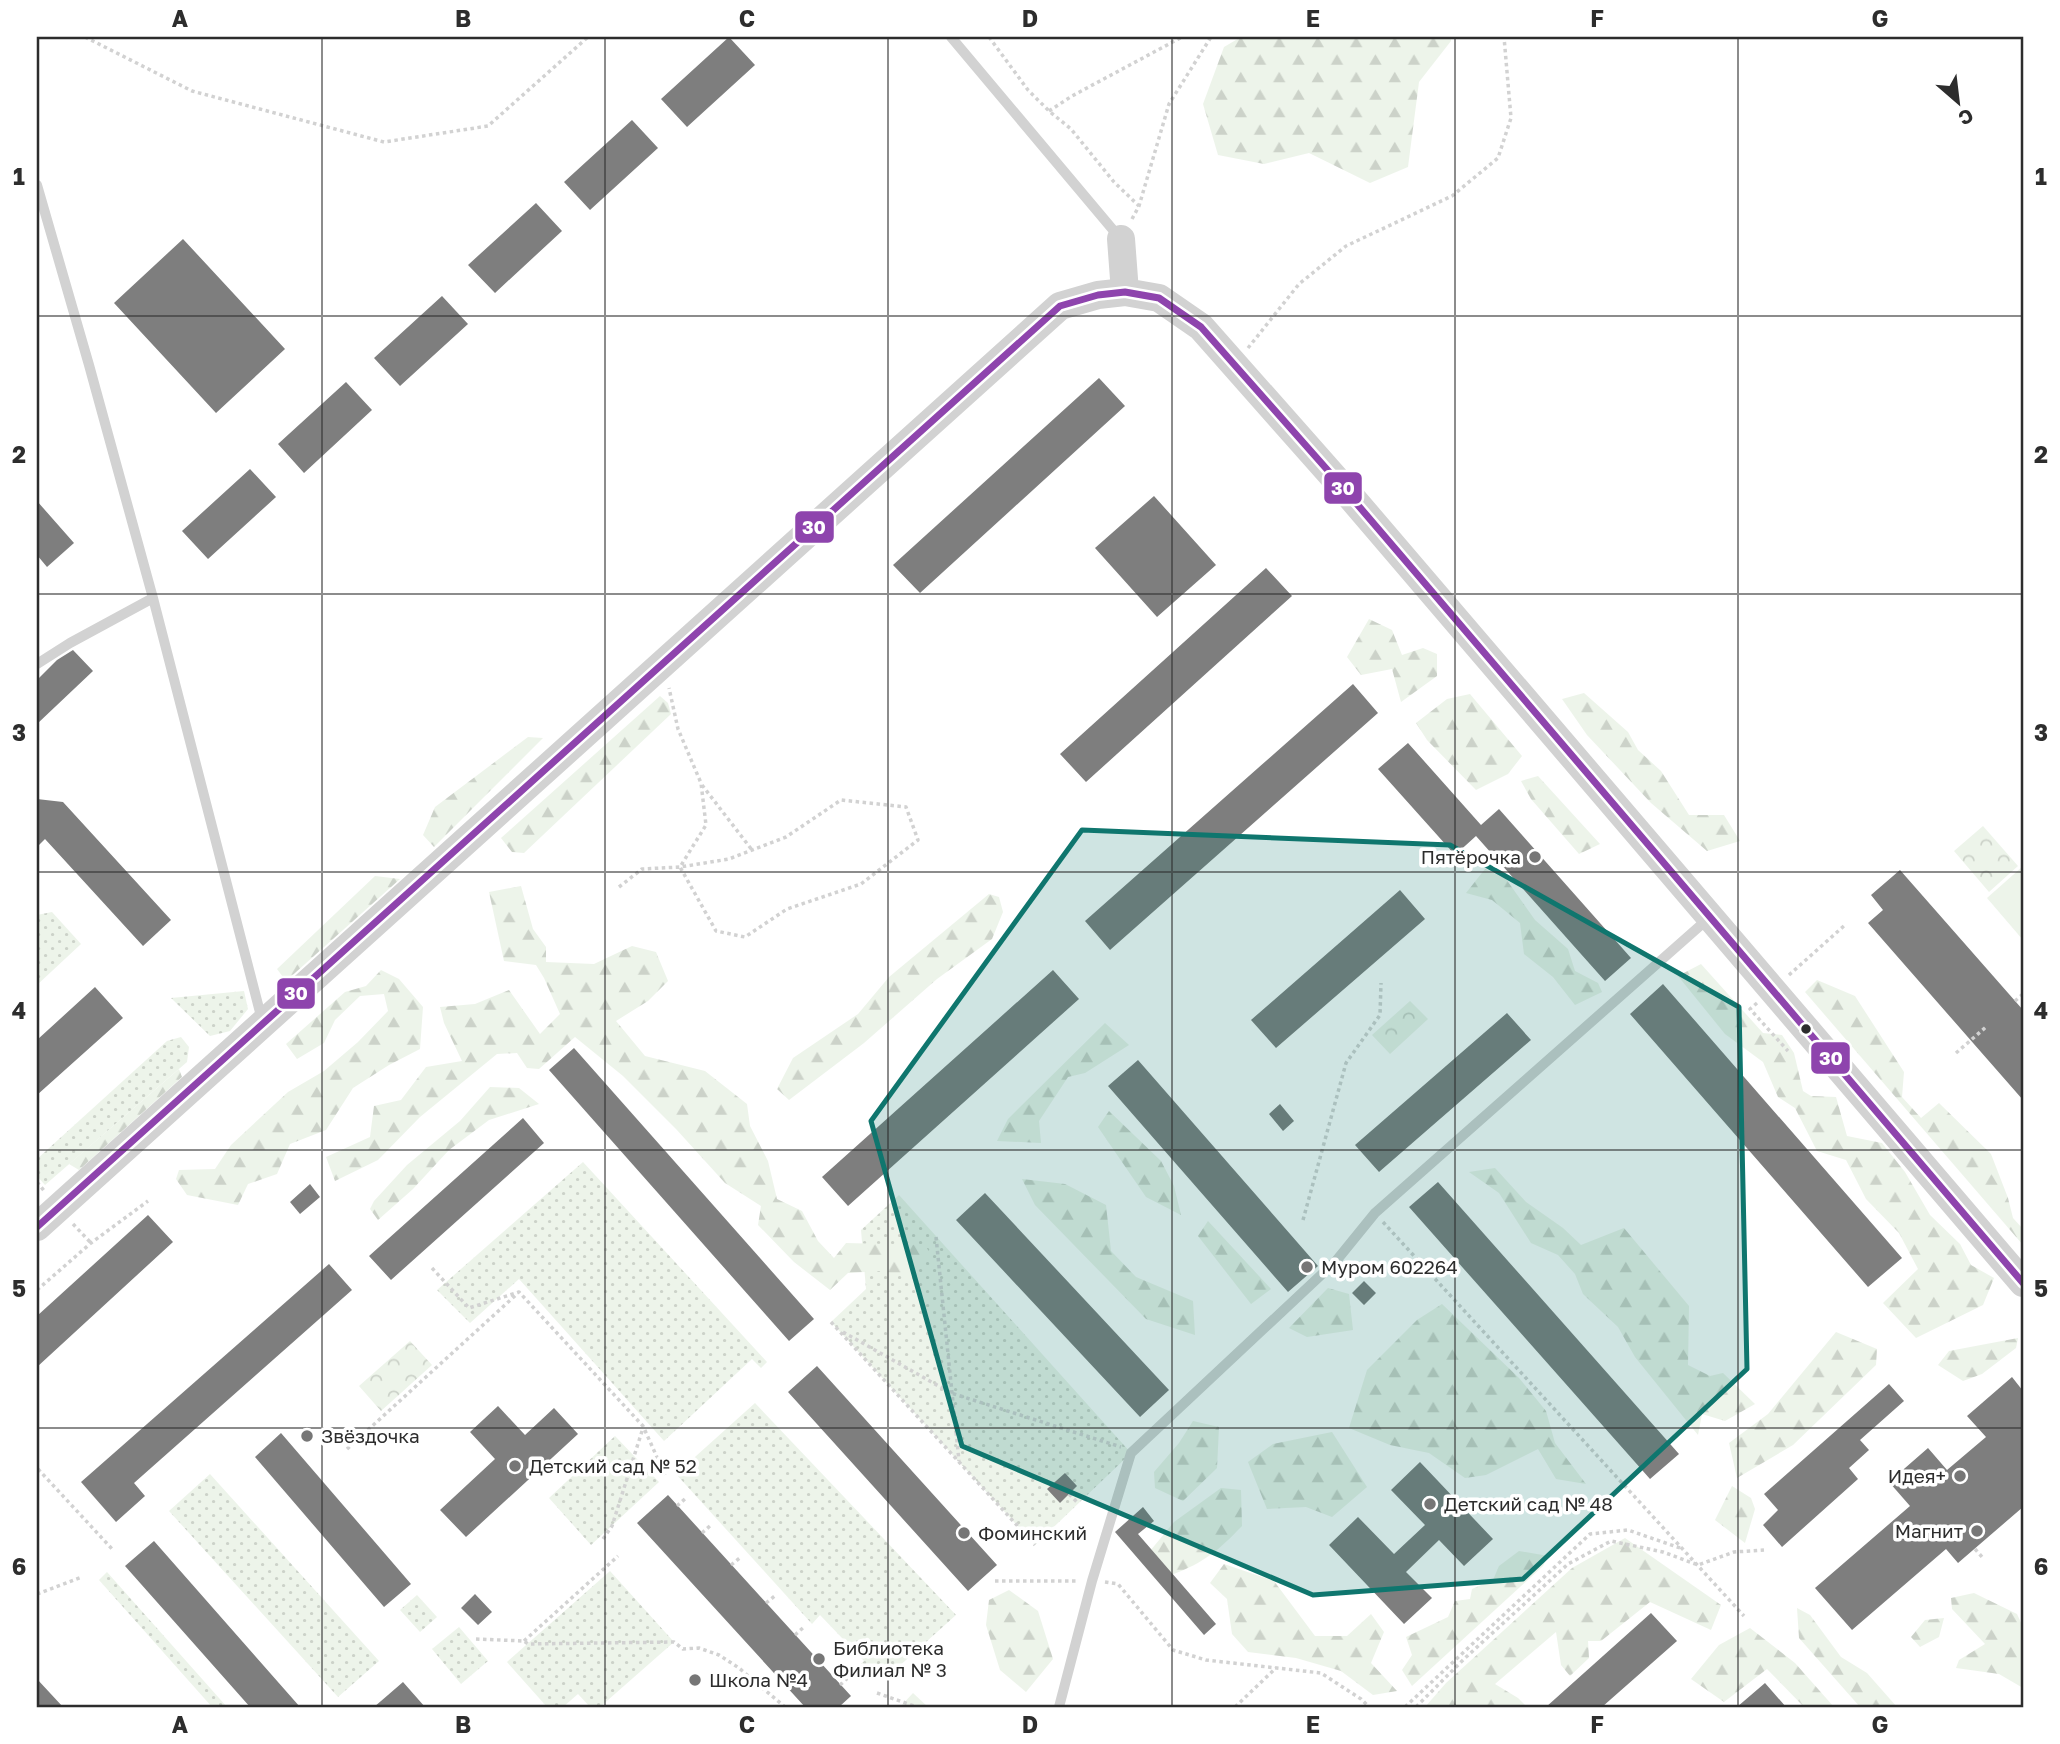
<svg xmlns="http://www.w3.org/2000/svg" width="2060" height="1744" viewBox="0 0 2060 1744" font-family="'Golos Text',sans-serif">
<defs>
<pattern id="grass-dots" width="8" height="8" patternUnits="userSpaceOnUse" patternTransform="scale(1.75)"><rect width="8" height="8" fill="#edf4ea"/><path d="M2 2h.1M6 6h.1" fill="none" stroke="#ccd2c9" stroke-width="1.8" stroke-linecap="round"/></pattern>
<pattern id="forest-firs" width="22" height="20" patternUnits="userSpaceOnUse" patternTransform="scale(1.75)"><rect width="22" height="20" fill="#edf4ea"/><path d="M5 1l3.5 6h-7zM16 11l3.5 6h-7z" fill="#ccd2c9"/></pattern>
<pattern id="park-crowns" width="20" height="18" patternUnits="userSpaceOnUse" patternTransform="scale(1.75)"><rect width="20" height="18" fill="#edf4ea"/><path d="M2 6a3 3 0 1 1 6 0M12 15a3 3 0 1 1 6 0" fill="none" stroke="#ccd2c9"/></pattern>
</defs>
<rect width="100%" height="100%" fill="#fff"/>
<path fill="url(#grass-dots)" d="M52,912L81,944L37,985V915Z
M244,991L248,1009L230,1031L210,1036L171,998Z
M181,1037L189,1047L187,1062L45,1185L37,1176V1159L167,1041Z
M583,1162L767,1362L761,1368L752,1359L664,1441L519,1279L470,1323L437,1290Z
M899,1195L1131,1453L1035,1545L831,1322L866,1289L861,1230Z
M755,1403L956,1615L896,1669L852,1672L864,1661L820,1615L812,1624L676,1474Z
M615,1436L659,1482L591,1545L549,1498Z
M210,1474L379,1661L338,1697L169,1511Z
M610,1571L674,1642L600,1707H590L578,1694L563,1707H547L507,1662Z
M107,1572L227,1707H212L99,1580Z
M417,1595L437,1617L420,1632L400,1610Z
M459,1627L488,1661L461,1684L432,1649Z"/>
<path fill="url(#forest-firs)" d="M1241,37H1451V41L1419,82L1408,167L1370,183L1309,153L1264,164L1218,155L1203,104L1224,47Z
M1369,619L1392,630L1402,655L1423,648L1437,654V676L1401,702L1392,669L1361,675L1347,657Z
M1584,693L1628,732L1638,750L1661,771L1689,815H1724L1740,841L1707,851L1651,803L1587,735L1562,699Z
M1470,694L1522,756L1508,774L1476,790L1427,740L1416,723L1447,699Z
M660,696L668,703L671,714L524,853L512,852L501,838Z
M528,737L543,738L434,847L423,835L435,807Z
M1538,776L1600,844L1579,854L1531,799L1521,781Z
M1485,869L1506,879L1535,920L1568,949L1575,971L1598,983L1602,992L1575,1005L1553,977L1524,954L1520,923L1492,900L1466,893Z
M375,876L400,879L286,981L277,969Z
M521,886L533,929L546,947V962L594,964L632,946L656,952L668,981L648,1001L616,1021L645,1056L705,1071L747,1104L750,1126L768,1161L777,1199L802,1211L818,1241L834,1258L846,1243L925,1245L931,1255L910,1277L881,1271L848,1273L830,1290L794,1262L758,1225L761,1206L725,1183L676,1129L623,1076L575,1037L539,1069L527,1068L517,1053L497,1054L420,1117L378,1160L335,1181L326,1157L370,1137L374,1106L401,1100L426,1067L462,1061L444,1023L440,1007L475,1004L509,990L540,1034L560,1014L544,978L536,965L504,961L489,892Z
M989,894L999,897L1003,912L992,939L937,979L864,1043L789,1100L777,1089L793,1058L858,1014L889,977Z
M1701,964L1763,1033L1782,1035L1794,1053L1803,1091L1811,1096L1836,1097L1847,1136L1882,1143L1905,1172L1930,1215L1960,1244L1971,1265L1994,1278L1983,1305L1916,1338L1883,1303L1918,1269L1899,1233L1866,1199L1846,1160L1817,1151L1795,1108L1778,1097L1763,1062L1725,1034L1678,976Z
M381,970L399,979L423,1007L420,1049L389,1065L353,1088L326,1130L290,1144L277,1174L248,1184L238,1205L187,1195L176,1179L179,1170L215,1169L231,1145L288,1092L324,1071L358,1042L388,1011L384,994L360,996L335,1020L324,1043L297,1059L286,1044L345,992L366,986Z
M1817,980L1855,996L1904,1072L1902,1097L1921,1118L1939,1103L1991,1154L2008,1198L2013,1218L2023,1229V1245L1805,992Z
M1105,1023L1129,1045L1085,1073L1068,1077L1039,1121L1041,1143L997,1141L1008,1119Z
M179,1069L182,1077L79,1170L69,1164Z
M490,1087L519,1088L539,1104L489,1120L449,1150L413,1189L378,1220L370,1209L374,1201L407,1165L460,1121Z
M1109,1111L1161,1161L1174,1186L1181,1215L1146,1197L1098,1127Z
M1495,1168L1526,1202L1563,1228L1581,1245L1624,1228L1689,1306L1688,1365L1710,1376L1723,1373L1755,1404L1725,1421L1702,1414L1698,1435L1635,1357L1618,1327L1583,1294L1575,1274L1558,1255L1531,1243L1499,1193L1469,1172Z
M1022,1179L1065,1184L1106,1205L1111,1251L1136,1277L1193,1301L1195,1335L1146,1319L1035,1205Z
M1208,1221L1271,1289L1251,1304L1198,1236Z
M1328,1288L1349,1294L1353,1330L1307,1337L1289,1328Z
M1442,1304L1519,1378L1546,1411L1555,1443L1586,1484L1556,1479L1538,1449L1486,1475L1465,1478L1429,1453L1390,1445L1349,1428L1367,1370L1417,1320Z
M1836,1332L1877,1349L1876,1365L1793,1445L1737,1478L1729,1443L1768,1414Z
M2018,1338L2016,1348L1982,1374L1963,1381L1938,1365L1949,1351Z
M1193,1421L1219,1427L1217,1468L1183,1501L1155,1488L1154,1472L1179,1443Z
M1332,1432L1367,1487L1332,1517L1306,1507L1267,1509L1248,1462L1273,1444Z
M1732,1486L1751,1498L1755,1509L1745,1543L1715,1520Z
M1221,1488L1241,1490L1242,1526C1219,1550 1204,1563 1171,1575L1150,1551L1174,1522Z
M1625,1538L1721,1605L1711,1630L1650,1602L1601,1641H1588L1589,1658L1570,1676L1561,1665L1556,1632L1495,1684L1518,1698L1527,1707H1425L1446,1683L1572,1568Z
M1519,1551L1548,1556L1543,1566L1412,1686L1402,1670L1412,1655L1406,1637L1448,1617L1455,1601L1470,1599L1472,1589L1493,1580L1499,1566Z
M1224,1564L1274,1581L1315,1636H1347L1371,1614L1384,1632L1371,1663L1397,1691L1373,1695L1341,1671L1296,1658L1248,1652L1232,1634L1227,1599L1210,1583Z
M1009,1590L1038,1611L1053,1659L1026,1692L1000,1670L986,1625L989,1600Z
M1974,1593L2017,1614L2023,1627V1688L1999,1674L1956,1668L1959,1660L1985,1644L1952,1609L1951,1598Z
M1797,1608L1810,1615L1841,1657L1867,1673L1897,1707H1860L1799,1638Z
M1944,1618L1939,1637L1920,1647L1911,1637L1925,1620Z
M1750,1628L1795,1663L1834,1707H1804L1767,1669L1724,1702L1691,1679L1719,1645Z"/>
<path fill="url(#park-crowns)" d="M1983,826L2018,866L1989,892L1954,851Z
M1410,1001L1428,1019L1390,1054L1372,1035Z
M410,1341L432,1365L381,1411L359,1386Z
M913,1693L928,1707H900Z"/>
<path fill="#edf4ea" d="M2022,867L2023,869V940L1987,898Z"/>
<path fill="#7e7e7e" d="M729,37L755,65L687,127L661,99Z
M632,120L658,148L590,210L564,182Z
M536,203L562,231L495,293L468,265Z
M183,239L285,349L216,413L114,303Z
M442,296L468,324L400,386L374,358Z
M1099,378L1125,406L920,593L893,565Z
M346,382L372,410L304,473L278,444Z
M250,469L276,497L208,559L182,531Z
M1154,496L1216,565L1157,617L1095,548Z
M37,501L74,543L47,567L37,555Z
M1266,568L1292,596L1086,782L1060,754Z
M73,650L93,671L37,724V680L57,660Z
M1353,684L1378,713L1110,950L1085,921Z
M1408,743L1481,825L1499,809L1631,958L1605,981L1476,836L1455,855L1378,769Z
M37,799L63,802L171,920L143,946L45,839L37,847Z
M1900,870L2023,1010V1100L1868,923L1883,910L1871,895Z
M1400,890L1425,919L1276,1048L1251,1020Z
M1053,970L1079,999L848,1206L822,1177Z
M1663,984L1902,1258L1868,1287L1630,1014Z
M95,987L123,1018L37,1095V1040Z
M1507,1013L1531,1040L1379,1172L1355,1145Z
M574,1048L814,1319L789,1341L549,1070Z
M1138,1060L1318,1266L1288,1292L1108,1086Z
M1280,1104L1294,1121L1283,1131L1269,1114Z
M523,1118L544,1143L391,1280L369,1256Z
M1438,1182L1679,1454L1650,1479L1409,1207Z
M310,1184L320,1197L300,1214L290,1202Z
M985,1193L1169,1390L1140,1417L956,1220Z
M148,1215L173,1242L37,1367V1316Z
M329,1264L352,1290L134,1483L145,1496L116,1522L81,1482Z
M1364,1281L1376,1293L1364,1305L1352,1293Z
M817,1366L997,1565L968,1591L788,1392Z
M2012,1377L2023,1391V1507L1958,1563L1946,1549L1852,1630L1815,1588L1910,1506L1889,1482L1928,1448L1947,1470L1986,1437L1967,1416Z
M1889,1384L1904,1401L1860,1440L1869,1450L1849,1468L1858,1479L1782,1547L1763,1525L1778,1510L1764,1494Z
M498,1406L525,1435L554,1408L578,1434L466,1537L440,1510L495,1459L470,1432Z
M281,1433L411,1584L384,1607L255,1457Z
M1420,1462L1493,1539L1464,1566L1439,1540L1406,1572L1432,1598L1404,1624L1329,1545L1358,1517L1394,1554L1425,1525L1391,1490Z
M1065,1473L1077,1486L1060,1503L1047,1489Z
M668,1495L851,1696L839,1707H805L637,1523Z
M1143,1507L1154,1521L1138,1534L1216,1624L1204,1635L1115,1532Z
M154,1541L300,1707H250L125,1566Z
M475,1594L492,1612L478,1625L461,1608Z
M1651,1613L1677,1641L1602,1707H1546Z
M37,1679L63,1707H37Z
M403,1682L425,1707H374L388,1695Z
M1765,1683L1786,1707H1737Z"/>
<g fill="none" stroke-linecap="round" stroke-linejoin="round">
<path stroke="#d2d2d2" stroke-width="3.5" stroke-dasharray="3.5 3.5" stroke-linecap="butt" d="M85,37L192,91L384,142L488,126L588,37
M989,37L1028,90L1049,111L1071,129L1114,182L1139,206
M1049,111L1072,96L1182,37
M1132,219L1139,206L1169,104L1211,37
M1248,348L1299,284L1346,246L1452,196L1498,158L1511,118L1504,37
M702,785L752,850
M619,887L642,869L680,867L729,859L786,837L841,800L906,807L918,840L861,884L787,909L745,937L716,931L680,867L706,825L701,783L678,729L669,688
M1789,975L1845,925
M2015,1001L2023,994
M1757,1003L1750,1009L1788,1051
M1956,1053L1986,1027
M37,1182L45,1192
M1303,1220L1346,1063L1380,1015L1381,983
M1383,1222L1744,1616
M73,1224L91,1243
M936,1237L959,1461
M432,1268L469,1308L519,1292L643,1426L665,1475
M37,1290L91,1243L148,1201
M831,1322L1035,1545
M843,1332L951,1393L1121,1447
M347,1449L517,1294
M38,1469L113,1550
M1069,1494L1078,1503
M677,1506L686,1498
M702,1533L711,1525
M603,1539L612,1526L643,1428
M1975,1549L1983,1558
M731,1565L741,1557
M995,1581H1079
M1105,1582L1118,1584L1173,1650L1206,1660L1321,1673L1361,1699L1369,1707
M37,1594L82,1577
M766,1603L776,1595
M795,1635L805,1626
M476,1639L524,1641L528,1644L674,1642L683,1649L699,1648L719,1655L739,1668L785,1707
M524,1641L618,1556
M840,1685L851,1675
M877,1693L917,1707
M1235,1707L1276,1668
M1405,1707L1590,1534L1628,1530L1683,1549
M1416,1707L1464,1659L1568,1564L1611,1541L1663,1552L1698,1565L1734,1552L1764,1550"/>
<path stroke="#d2d2d2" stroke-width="10" d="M951,37L1119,237
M37,185L89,365L153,598L262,1020
M37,664L70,643L153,598
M1059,1707L1092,1581L1131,1453L1336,1261L1375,1213L1710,917"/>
<path stroke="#d2d2d2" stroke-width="28" d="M1121,239L1125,292
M37,1227L1060,306L1098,295L1125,292L1159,298L1201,327L1339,483L2023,1283"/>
<defs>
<path id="bus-1" d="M37,1227L1060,306L1098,295L1125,292L1159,298L1201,327L1339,483L2023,1283"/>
</defs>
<use href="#bus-1" stroke="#fff" stroke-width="12"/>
<use href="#bus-1" stroke="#8e44ad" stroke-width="7"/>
</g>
<path fill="#0f766e" fill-opacity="0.2" stroke="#0f766e" stroke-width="5" stroke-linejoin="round" d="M1082,830L1450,845L1739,1007L1747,1369L1523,1579L1313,1595L962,1446L871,1121Z"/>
<path fill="none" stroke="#2d2d2d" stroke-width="2" stroke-opacity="0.55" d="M322,37V1707M605,37V1707M888,37V1707M1172,37V1707M1455,37V1707M1738,37V1707M37,316H2023M37,594H2023M37,872H2023M37,1150H2023M37,1428H2023"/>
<g fill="#767676" stroke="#fff" stroke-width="2.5">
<circle cx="1535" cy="857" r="7"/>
<circle cx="1307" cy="1267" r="7"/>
<circle cx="307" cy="1436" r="7"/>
<circle cx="515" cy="1466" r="7"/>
<circle cx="1960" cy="1476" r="7"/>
<circle cx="1430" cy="1504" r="7"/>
<circle cx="1977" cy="1531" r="7"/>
<circle cx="964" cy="1533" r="7"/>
<circle cx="819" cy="1659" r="7"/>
<circle cx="695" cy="1680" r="7"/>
</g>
<circle fill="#2d2d2d" stroke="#fff" stroke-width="2.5" cx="1806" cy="1029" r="6"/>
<g text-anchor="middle" stroke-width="7" stroke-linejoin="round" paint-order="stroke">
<g font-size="19" fill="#2d2d2d" stroke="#fff" text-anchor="start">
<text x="1521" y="864" text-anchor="end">Пятёрочка</text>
<text x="1321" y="1274">Муром 602264</text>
<text x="321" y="1443">Звёздочка</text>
<text x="529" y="1473">Детский сад № 52</text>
<text x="1946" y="1483" text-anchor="end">Идея+</text>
<text x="1444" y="1511">Детский сад № 48</text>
<text x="1963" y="1538" text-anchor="end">Магнит</text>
<text x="978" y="1540">Фоминский</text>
<text x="833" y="1655">Библиотека<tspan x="833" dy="22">Филиал № 3</tspan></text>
<text x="709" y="1687">Школа №4</text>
</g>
</g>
<g stroke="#fff" stroke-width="2.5">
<rect x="1323" y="471" width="40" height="34" rx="7" fill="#8e44ad"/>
<rect x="794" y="510" width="41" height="34" rx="7" fill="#8e44ad"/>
<rect x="276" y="977" width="40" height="33" rx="7" fill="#8e44ad"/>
<rect x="1810" y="1041" width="41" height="34" rx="7" fill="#8e44ad"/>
</g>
<g font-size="19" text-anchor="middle" font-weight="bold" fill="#fff">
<text x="1343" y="495">30</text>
<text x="814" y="534">30</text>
<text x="296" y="1000">30</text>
<text x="1831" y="1065">30</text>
</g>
<rect width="2060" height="1744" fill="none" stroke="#ffffff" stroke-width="77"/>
<g transform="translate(1958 102) rotate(152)" stroke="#ffffff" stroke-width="5" paint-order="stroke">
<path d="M0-5L12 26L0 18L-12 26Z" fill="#2d2d2d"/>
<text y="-10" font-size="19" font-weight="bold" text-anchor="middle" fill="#2d2d2d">С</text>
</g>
<rect x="38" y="38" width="1984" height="1668" fill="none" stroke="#2d2d2d" stroke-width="2.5"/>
<g font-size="23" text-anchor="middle" font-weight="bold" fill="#2d2d2d">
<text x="180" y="27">A</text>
<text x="463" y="27">B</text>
<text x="747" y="27">C</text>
<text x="1030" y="27">D</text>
<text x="1313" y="27">E</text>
<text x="1597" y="27">F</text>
<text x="1880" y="27">G</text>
<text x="19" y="185">1</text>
<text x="2041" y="185">1</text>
<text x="19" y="463">2</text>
<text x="2041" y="463">2</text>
<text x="19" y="741">3</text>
<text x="2041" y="741">3</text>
<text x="19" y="1019">4</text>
<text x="2041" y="1019">4</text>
<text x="19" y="1297">5</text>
<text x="2041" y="1297">5</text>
<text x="19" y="1575">6</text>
<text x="2041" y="1575">6</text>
<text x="180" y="1733">A</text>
<text x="463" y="1733">B</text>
<text x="747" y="1733">C</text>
<text x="1030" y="1733">D</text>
<text x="1313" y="1733">E</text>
<text x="1597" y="1733">F</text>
<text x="1880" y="1733">G</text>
</g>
</svg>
